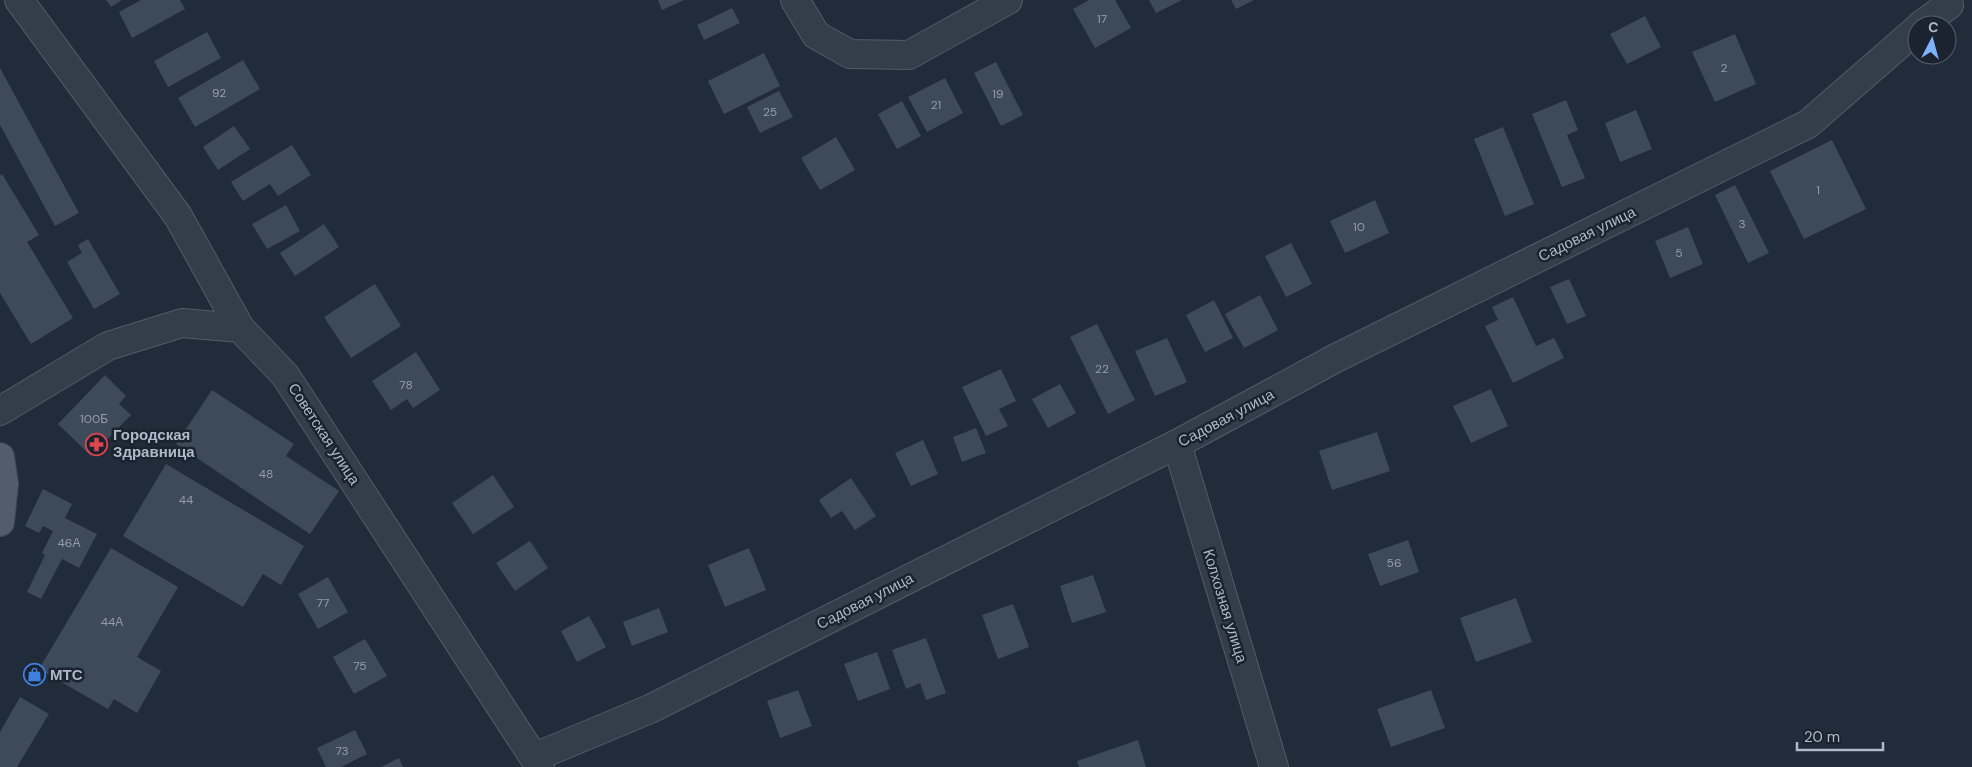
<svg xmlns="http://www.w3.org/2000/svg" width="1972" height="767" viewBox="0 0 1972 767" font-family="'DM Sans',sans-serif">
<rect width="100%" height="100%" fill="#212c3a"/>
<path fill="#3d4a5a" d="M106,0H122L111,7Z
M141,0H180L185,9L132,38L119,12Z
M658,0H684L662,10Z
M1089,0H1115L1131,28L1095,48L1073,9Z
M1149,0H1182L1156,13Z
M1231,0H1254L1236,9Z
M732,8L740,23L704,40L697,25Z
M1645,16L1661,47L1627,64L1610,34Z
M207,32L221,58L168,87L154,61Z
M1735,34L1756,84L1715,102L1692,52Z
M764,53L780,86L724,114L708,81Z
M243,60L260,89L195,127L178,98Z
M996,62L1023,115L1001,126L974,73Z
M0,68L79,213L55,226L0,125Z
M945,78L963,113L927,132L908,97Z
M779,91L793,117L760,133L747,107Z
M1566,100L1578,130L1567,135L1585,178L1562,187L1532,114Z
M902,101L921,136L897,149L878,114Z
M1636,110L1652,149L1620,162L1605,123Z
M234,126L250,149L218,170L203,147Z
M1503,127L1534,204L1505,216L1474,139Z
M836,137L855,170L820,190L801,158Z
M1832,140L1866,209L1804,239L1770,171Z
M292,145L311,175L278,196L270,184L243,201L231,182Z
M2,174L39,235L27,242L73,318L31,344L0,293V176Z
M1735,185L1769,253L1748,263L1715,195Z
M1375,200L1389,233L1345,253L1330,221Z
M286,205L300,231L267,249L252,224Z
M324,224L339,247L295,276L280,253Z
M1688,227L1703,264L1670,278L1655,241Z
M88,239L120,294L94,309L67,262L82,253L78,245Z
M1291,243L1312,284L1286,297L1265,256Z
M1569,279L1586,316L1567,324L1550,287Z
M375,284L401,326L351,358L324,317Z
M1260,295L1278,330L1244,348L1225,314Z
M1513,297L1536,346L1554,338L1564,358L1513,383L1485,326L1498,320L1492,307Z
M1214,300L1233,338L1205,352L1186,315Z
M1097,324L1135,400L1108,414L1070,337Z
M1167,338L1187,382L1155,396L1135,351Z
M416,352L440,390L413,408L407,399L391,410L372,381Z
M1001,369L1016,401L999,409L1008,426L986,436L962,387Z
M105,375L126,396L119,404L131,415L91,456L58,424Z
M1060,384L1076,413L1048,428L1032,399Z
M1491,389L1508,426L1471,443L1453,406Z
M212,390L294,444L286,456L339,491L310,534L176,444Z
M976,428L986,453L962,462L953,437Z
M1377,432L1390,471L1332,490L1319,451Z
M923,440L938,474L911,486L895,453Z
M166,464L304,546L281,585L263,574L243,607L123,536Z
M493,475L514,507L473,534L452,503Z
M851,478L876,516L855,530L842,511L831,518L819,500Z
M43,489L72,504L65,518L97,534L79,568L62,559L41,599L27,592L45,555L42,553L53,531L43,526L39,533L25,526Z
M1408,540L1419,572L1380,586L1368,554Z
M530,541L548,568L515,591L496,563Z
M111,548L178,587L137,657L161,671L137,713L114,699L108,709L39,669Z
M749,548L766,590L725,607L708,565Z
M1093,575L1106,612L1072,623L1060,586Z
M328,577L348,612L318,629L298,594Z
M1516,598L1532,642L1476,662L1460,618Z
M1013,604L1029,647L998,659L982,615Z
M659,608L668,632L632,646L623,622Z
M589,616L606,647L577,662L561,631Z
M926,638L946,693L926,700L920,683L906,689L892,650Z
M365,639L387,676L354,694L333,657Z
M877,652L890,689L858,701L844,664Z
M798,690L812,726L780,738L767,701Z
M1431,690L1445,728L1391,747L1377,709Z
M20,697L49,714L17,767H0V732Z
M355,730L367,754L341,767H326L317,748Z
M1138,740L1146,767H1079L1077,761Z
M399,758L403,767H381Z"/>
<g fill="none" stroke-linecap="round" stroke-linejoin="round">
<defs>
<path id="minor" d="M19,0L178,216L240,328
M795,0L816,35L850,54L909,55L1008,0
M1921,25L1949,5L1946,0
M0,411L108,346L182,323L240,328L285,375L540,767
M1177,444L1274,767
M535,757L650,709L1177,444L1336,358L1808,124L1917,29"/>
<path id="major" d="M0,457L4,484L0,522"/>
</defs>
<use href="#minor" stroke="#525c68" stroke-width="30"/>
<use href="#major" stroke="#3e4754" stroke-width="30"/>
<use href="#minor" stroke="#343e4b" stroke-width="28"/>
<use href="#major" stroke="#525d6b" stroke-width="28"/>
</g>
<defs>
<symbol id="pharmacy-ring" viewBox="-11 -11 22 22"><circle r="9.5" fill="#1a232f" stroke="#e0444e" stroke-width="1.5"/><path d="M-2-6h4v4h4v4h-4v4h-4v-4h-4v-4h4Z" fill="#e0444e"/></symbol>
<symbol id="shop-ring" viewBox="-11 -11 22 22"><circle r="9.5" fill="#1a232f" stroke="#3f7fe0" stroke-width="1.5"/><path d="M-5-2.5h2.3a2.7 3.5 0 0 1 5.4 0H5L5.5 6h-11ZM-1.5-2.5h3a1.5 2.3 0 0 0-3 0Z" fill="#3f7fe0"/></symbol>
</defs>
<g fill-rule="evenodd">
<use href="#pharmacy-ring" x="84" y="432" width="25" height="25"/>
<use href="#shop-ring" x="22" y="662" width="25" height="25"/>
</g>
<g text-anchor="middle" stroke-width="5" stroke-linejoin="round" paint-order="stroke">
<g font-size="12" fill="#929dac">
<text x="1102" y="23">17</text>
<text x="1724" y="72">2</text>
<text x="219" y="97">92</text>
<text x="998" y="98">19</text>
<text x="936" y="109">21</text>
<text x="770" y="116">25</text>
<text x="1818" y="194">1</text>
<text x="1742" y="228">3</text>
<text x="1359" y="231">10</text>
<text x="1679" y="257">5</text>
<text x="1102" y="373">22</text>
<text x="406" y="389">78</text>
<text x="94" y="423">100Б</text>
<text x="266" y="478">48</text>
<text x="186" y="504">44</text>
<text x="69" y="547">46А</text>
<text x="1394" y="567">56</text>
<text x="323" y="607">77</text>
<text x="112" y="626">44А</text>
<text x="360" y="670">75</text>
<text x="342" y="755">73</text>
</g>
<g font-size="15" fill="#afb9c7" stroke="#1a232f">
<text transform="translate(1587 234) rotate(-26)" y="5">Садовая улица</text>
<text transform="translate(1226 418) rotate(-28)" y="5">Садовая улица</text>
<text transform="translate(324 434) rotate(57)" y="5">Советская улица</text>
<text transform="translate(865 601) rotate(-27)" y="5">Садовая улица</text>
<text transform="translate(1225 606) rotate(73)" y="5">Колхозная улица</text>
</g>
<g font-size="15" font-weight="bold" fill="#afb9c7" stroke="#1a232f" text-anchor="start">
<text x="113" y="440">Городская<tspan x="113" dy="17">Здравница</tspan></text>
<text x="50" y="680">МТС</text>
</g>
</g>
<g transform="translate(1932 40) rotate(6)"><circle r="24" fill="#1a232f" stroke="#565f6c"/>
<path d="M0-4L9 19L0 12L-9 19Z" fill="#80b1fb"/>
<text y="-8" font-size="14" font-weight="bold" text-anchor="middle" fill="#afb9c7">С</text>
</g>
<path d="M1797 742v8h86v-8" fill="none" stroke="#afb9c7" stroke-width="2.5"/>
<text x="1804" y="742" font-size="15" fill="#afb9c7" stroke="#1a232f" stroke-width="4" paint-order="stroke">20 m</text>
</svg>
